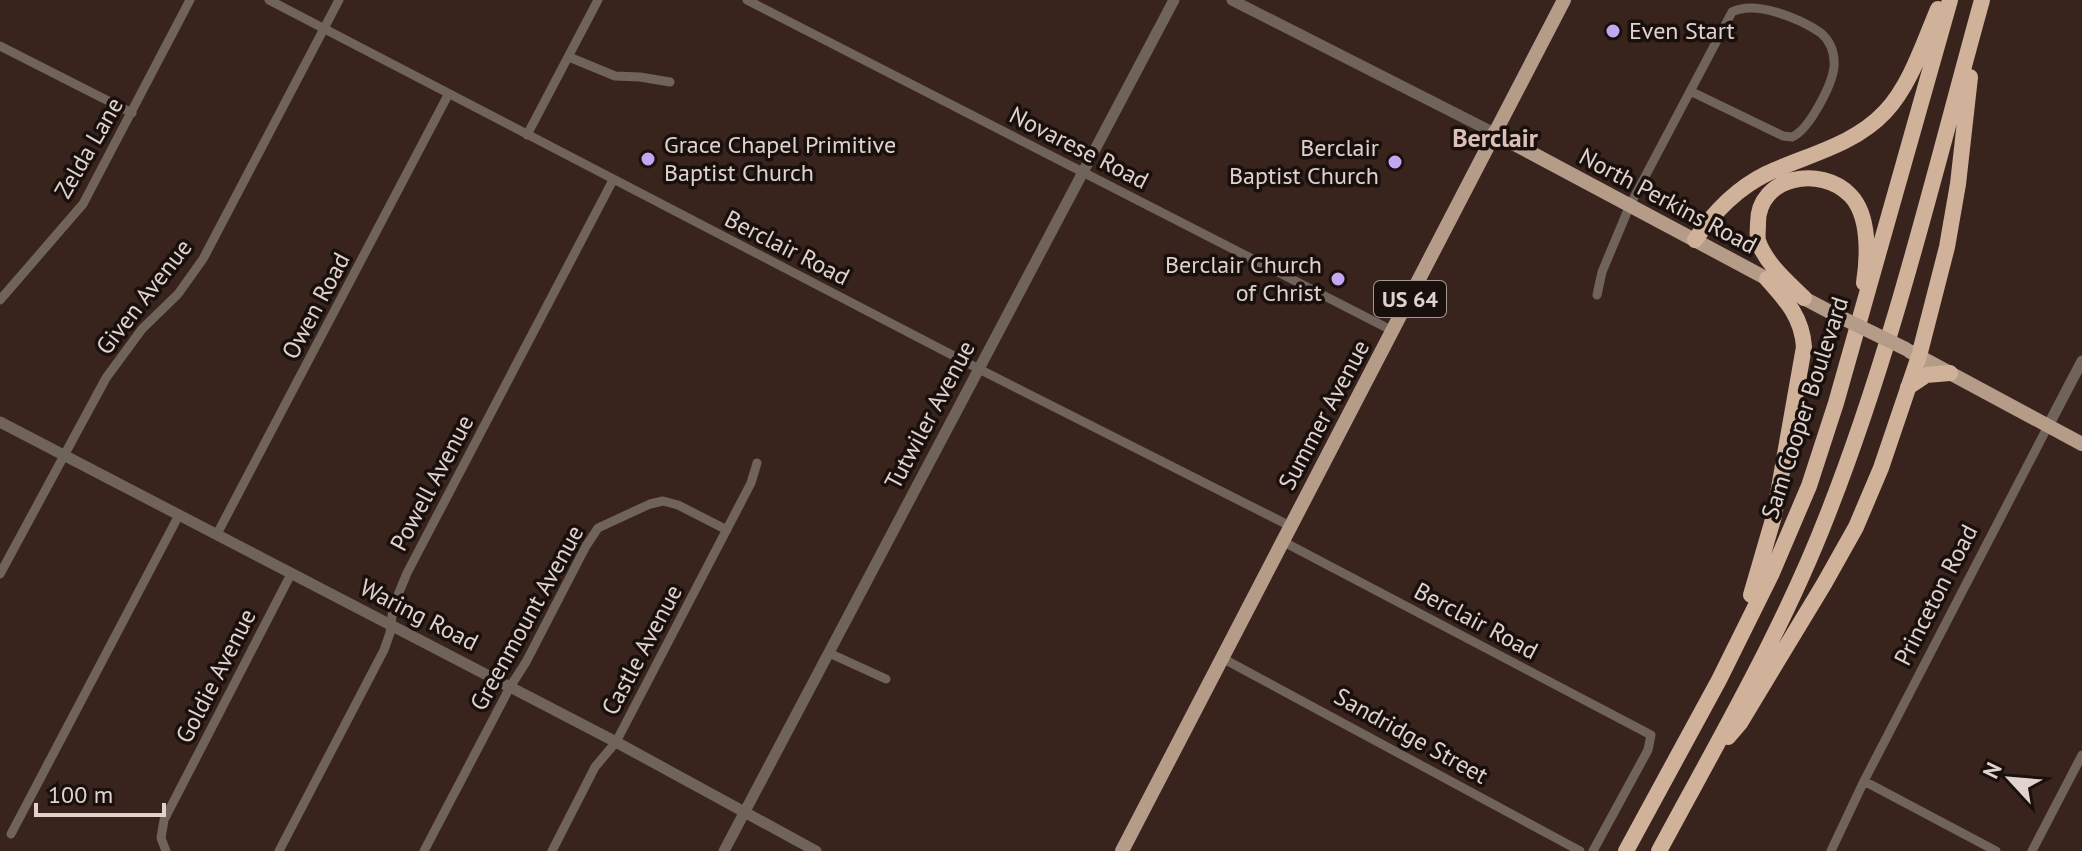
<svg xmlns="http://www.w3.org/2000/svg" width="2082" height="851" viewBox="0 0 2082 851" font-family="'PT Sans',sans-serif">
<rect width="100%" height="100%" fill="#39241d"/>
<g fill="none" stroke-linecap="round" stroke-linejoin="round">
<path stroke="#6f635a" stroke-width="9" d="M269,0L979,369L1290,526
M747,0L1393,331
M0,46L132,113
M569,57L615,76L640,77L670,82
M527,135L598,0
M1597,295L1602,272L1630,205L1732,12C1755,0 1799,18 1821,33C1831,42 1835,54 1834,67C1832,85 1809,130 1792,137L1783,136L1690,91
M0,300L83,204L190,0
M217,534L448,95
M1282,541L1651,735L1648,750L1593,851
M0,574L106,378L142,329L178,294L203,259L339,0
M829,653L886,679
M1222,658L1580,851
M1864,781L1996,851
M11,834L179,515
M166,851L161,838L164,820L291,574
M279,851L384,650L390,633L393,607L407,573L613,180
M424,851L510,687L526,662L586,546L598,528L650,504L663,501L678,505L727,530
M552,851L595,767L616,742L751,483L757,463
M1831,851L1864,781L2048,426
M2032,851L2082,755"/>
<path stroke="#6f635a" stroke-width="11" d="M1232,0L1494,133
M0,422L616,742L816,851
M2048,426L2082,361
M724,851L1174,0"/>
<path stroke="#b49c89" stroke-width="14" d="M1494,133L1777,284
M1796,294L1834,314
M1909,351L2082,444
M1122,851L1564,0"/>
<path stroke="#d0b29b" stroke-width="16" d="M1695,240C1713,213 1736,189 1766,174C1806,155 1853,146 1885,112C1910,86 1924,42 1938,9
M1804,298C1788,282 1766,264 1758,241C1757,236 1758,229 1758,223C1758,176 1821,165 1850,195C1870,215 1868,257 1864,283
M1908,387L1926,375L1950,373
M1751,595L1774,516L1804,347C1802,317 1786,300 1767,279
M1728,737L1740,723L1824,584L1856,527L1881,468L1919,356L1947,247L1958,184L1970,77
M1626,851L1719,680L1771,575L1809,486L1836,403L1950,0
M1659,851C1718,741 1782,632 1827,516C1893,349 1934,173 1982,0"/>
<path stroke="#b49c89" stroke-width="14" d="M1834,314L1906,349"/>
</g>
<g fill="#c3a7f2" stroke="#19100d" stroke-width="3">
<circle cx="1613" cy="31" r="8"/>
<circle cx="648" cy="159" r="8"/>
<circle cx="1395" cy="162" r="8"/>
<circle cx="1338" cy="279" r="8"/>
</g>
<g text-anchor="middle" stroke-width="7" stroke-linejoin="round" paint-order="stroke">
<rect fill="#19100d" stroke="#a49893" stroke-width="2" x="1374" y="281" width="72" height="36" rx="6"/>
<g font-size="22" font-weight="bold" fill="#e0d2cd">
<text x="1410" y="307">US 64</text>
</g>
<g font-size="24" fill="#e0d2cd" stroke="#19100d" text-anchor="start">
<text x="1629" y="39">Even Start</text>
<text x="664" y="153">Grace Chapel Primitive<tspan x="664" dy="28">Baptist Church</tspan></text>
<text x="1379" y="156" text-anchor="end">Berclair<tspan x="1379" dy="28">Baptist Church</tspan></text>
<text x="1322" y="273" text-anchor="end">Berclair Church<tspan x="1322" dy="28">of Christ</tspan></text>
</g>
<g font-size="24" fill="#e0d2cd" stroke="#19100d">
<text transform="translate(89 148) rotate(-60)" y="8">Zelda Lane</text>
<text transform="translate(1079 148) rotate(27)" y="8">Novarese Road</text>
<text transform="translate(1668 201) rotate(28)" y="8">North Perkins Road</text>
<text transform="translate(787 248) rotate(27)" y="8">Berclair Road</text>
<text transform="translate(144 297) rotate(-52)" y="8">Given Avenue</text>
<text transform="translate(316 306) rotate(-62)" y="8">Owen Road</text>
<text transform="translate(1805 408) rotate(-72)" y="8">Sam Cooper Boulevard</text>
<text transform="translate(930 415) rotate(-62)" y="8">Tutwiler Avenue</text>
<text transform="translate(1324 415) rotate(-62)" y="8">Summer Avenue</text>
<text transform="translate(432 483) rotate(-62)" y="8">Powell Avenue</text>
<text transform="translate(1936 595) rotate(-63)" y="8">Princeton Road</text>
<text transform="translate(419 615) rotate(27)" y="8">Waring Road</text>
<text transform="translate(527 618) rotate(-61)" y="8">Greenmount Avenue</text>
<text transform="translate(1476 621) rotate(28)" y="8">Berclair Road</text>
<text transform="translate(642 650) rotate(-62)" y="8">Castle Avenue</text>
<text transform="translate(216 676) rotate(-63)" y="8">Goldie Avenue</text>
<text transform="translate(1411 736) rotate(29)" y="8">Sandridge Street</text>
</g>
<g font-size="26" font-weight="bold" fill="#dcc0b7" stroke="#19100d">
<text x="1495" y="147">Berclair</text>
</g>
</g>
<g transform="translate(2010 779) rotate(296)" stroke="#19100d" stroke-width="6" paint-order="stroke">
<path d="M0-6L14 30L0 20L-14 30Z" fill="#e0d2cd"/>
<text y="-12" font-size="22" font-weight="bold" text-anchor="middle" fill="#e0d2cd">N</text>
</g>
<path d="M36 803v12h128v-12" fill="none" stroke="#e0d2cd" stroke-width="4"/>
<text x="48" y="803" font-size="24" fill="#e0d2cd" stroke="#19100d" stroke-width="6" paint-order="stroke">100 m</text>
</svg>
